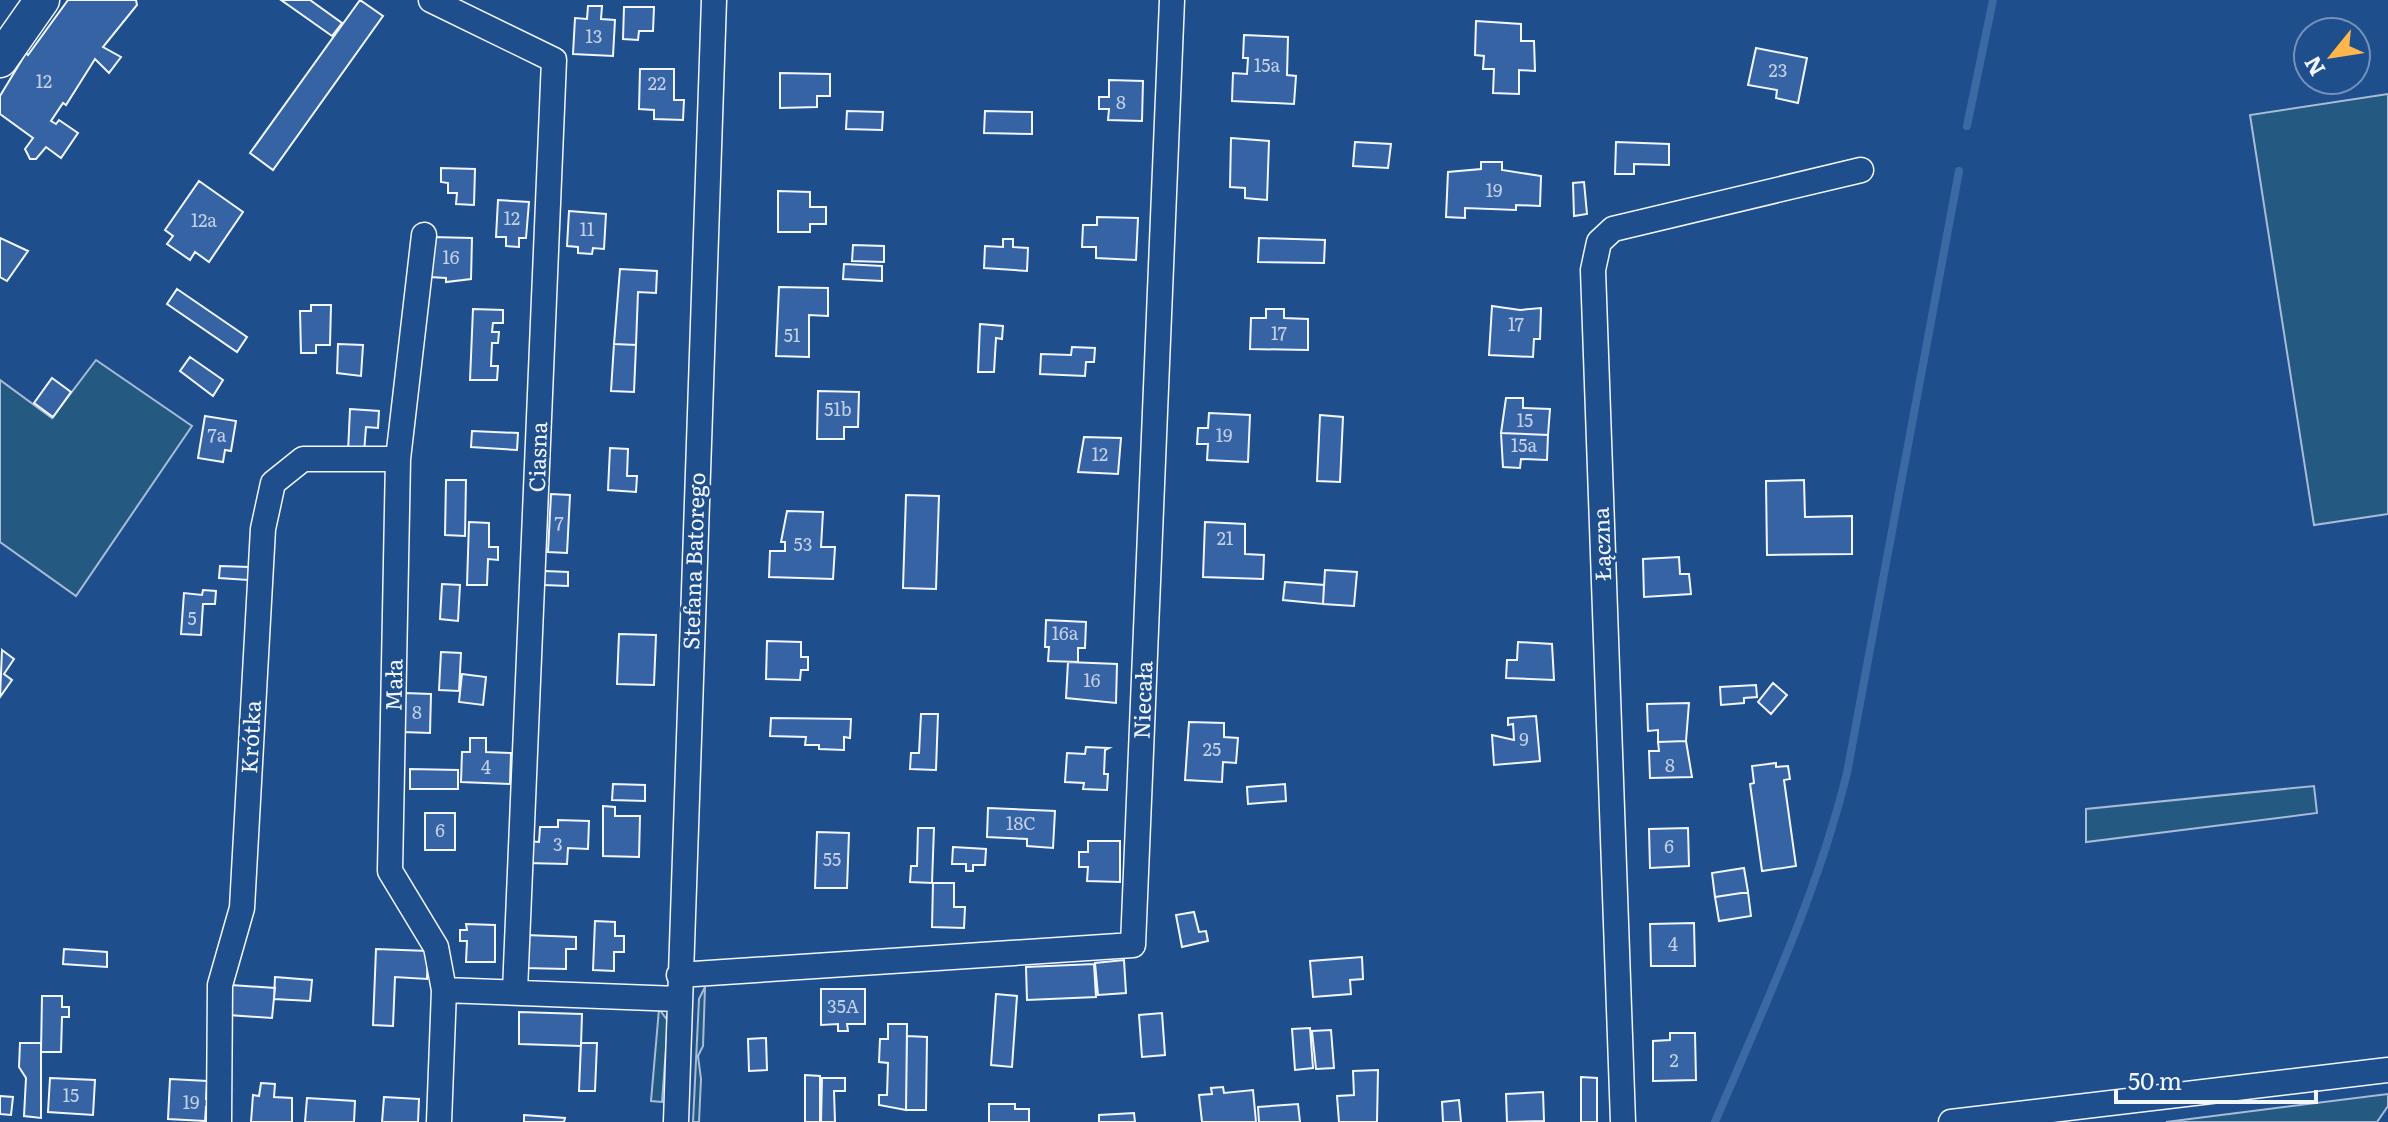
<svg xmlns="http://www.w3.org/2000/svg" width="2388" height="1122" viewBox="0 0 2388 1122" font-family="Literata,serif">
<rect width="100%" height="100%" fill="#1f4e8c"/>
<path fill="#245a82" stroke="#a8bbd7" stroke-width="2" d="M2388,94V514L2314,525L2250,115Z
M96,360L192,426L76,596L0,542V380L52,418Z
M2314,786L2317,813L2086,842V809Z
M705,987L703,1046L698,1056L701,1079L699,1122H693L699,999Z
M659,1009L668,1021L662,1102L651,1101Z
M2388,1094V1106L2377,1122H2166Z"/>
<g fill="none" stroke-linecap="round" stroke-linejoin="round">
<path stroke="#3b69a3" stroke-width="8" d="M1967,126L1993,0
M1715,1122C1764,1007 1817,895 1847,773L1959,171"/>
</g>
<path fill="#3563a3" stroke="#f2f6ff" stroke-width="2" d="M68,0H136L137,5L103,47L121,57L109,73L95,59L66,105L63,103L51,121L56,124L59,120L78,133L61,158L46,147L36,159H30L25,149L33,138L0,114V96L26,53L28,55Z
M281,0H310L342,23L332,36Z
M360,0L383,16L273,170L250,153Z
M588,6H602L601,19L615,20L613,56L573,54L575,18L587,19Z
M624,7H654L653,31H639L638,40L623,39Z
M1476,21L1521,24V41H1534L1535,71L1519,70V94L1493,93L1494,69H1483L1484,56L1475,55Z
M1244,35L1288,37L1287,75L1296,76L1294,104L1232,101L1233,73L1247,74L1248,58H1243Z
M1756,48L1807,58L1798,103L1776,98L1777,90L1748,85Z
M640,69H674V100H684L683,120L654,119V110L639,109Z
M780,73L830,74V96H817V107L780,108Z
M1109,80L1143,81L1142,121L1108,120L1109,109H1099V97H1109Z
M847,111L883,112L882,130L846,129Z
M985,111L1032,112V134L984,133Z
M1231,138L1269,141L1267,200L1245,198V188L1230,187Z
M1355,142L1391,144L1388,168L1353,166Z
M1616,142L1669,144V165L1634,164V174H1615Z
M1481,162H1502V170L1541,176L1540,206L1516,205V210L1465,208V218L1446,217L1448,172L1481,169Z
M441,168L475,169L474,205L456,204L457,193H448V183L441,182Z
M199,181L243,212L209,262L195,252L190,260L167,244L173,236L165,230Z
M1584,182L1587,214L1574,216L1573,183Z
M778,191L810,192V207H826V224H810V232H778Z
M498,200L529,202L526,238H519V247L506,246V237H496Z
M569,211L606,214L604,249L593,248L592,254L578,253V247L567,246Z
M1097,217L1138,218L1136,260L1096,258V247H1082L1083,225H1097Z
M432,237L472,238L471,279L446,282V278L430,277Z
M0,238L28,251L7,281L0,277Z
M1259,238L1325,240L1324,263L1258,262Z
M1003,239H1013V247L1028,248L1027,271L984,268L985,246L1003,247Z
M853,245L884,246V262L852,261Z
M844,264L882,266V281L843,279Z
M620,269L657,271L656,293L638,292L636,345L614,344Z
M779,287L828,288V316L809,315V357L776,356Z
M177,289L247,337L237,352L167,304Z
M311,305H331L330,345H316V353H301L300,311H311Z
M1492,306L1520,310L1541,308L1540,339H1534L1533,357L1489,355Z
M473,309L503,310V323H493L492,332H499L498,343H492L491,366H498L497,380H470Z
M1266,309H1284V318L1308,319V350L1250,349L1251,318H1266Z
M980,324L1003,326L1002,339L996,338L994,372H978Z
M338,344L363,345L361,376L337,373Z
M614,344L636,345L634,392L611,391Z
M1072,347L1095,348L1094,362H1086L1085,376L1040,374L1041,354L1071,355Z
M190,357L223,380L213,396L180,371Z
M52,378L71,392L53,417L34,403Z
M818,391L859,392L858,427H844V439H817Z
M1506,398H1523V408L1550,409L1548,435L1501,433Z
M350,409L379,411L378,428L366,427L364,453L348,452Z
M1209,413L1250,415L1248,462L1207,460L1208,444H1197L1198,428H1208Z
M1320,415L1343,417L1340,482L1317,481Z
M205,416L236,421L231,451L225,450L223,462L198,458Z
M472,431L518,433L517,450L471,447Z
M1501,433L1548,435L1547,460L1521,459L1520,468L1503,467Z
M1084,437L1121,438L1118,474L1078,472Z
M610,448L628,449L627,476H637L636,492L608,490Z
M446,480H466L465,536L445,535Z
M1804,480L1805,517L1852,516V554L1767,555L1766,481Z
M551,494L570,495L567,553L548,552Z
M906,495L939,496L936,589L903,588Z
M787,511L823,512L821,547H835L833,579L769,577L770,551H785V542H781Z
M469,522L489,523V547H498V560L488,559L487,585H467Z
M1205,522L1245,524V554L1264,555L1263,579L1203,577Z
M1679,557L1680,574H1689L1691,594L1644,597L1643,559Z
M220,566L249,567L248,580L219,578Z
M1325,570L1357,572L1354,606L1323,604Z
M545,571L568,572V586L544,585Z
M1285,582L1324,585L1323,604L1283,600Z
M442,584L460,585L458,621L440,619Z
M203,590L216,591L215,604H203L201,635L181,634L184,593L202,595Z
M1046,620L1086,622L1085,648H1078V662L1048,661L1049,647H1045Z
M619,634L656,635L654,685L617,684Z
M767,641L801,642V657H808V670H801L800,680L766,679Z
M1518,642L1552,644L1554,680L1506,678L1507,660H1517Z
M2,650L14,659L4,674L12,680L0,697Z
M441,652L461,653L459,691L439,690Z
M1068,662L1117,664L1116,703L1066,698Z
M462,674L486,677L483,705L459,702Z
M1773,683L1787,695L1771,714L1758,702Z
M1756,685L1757,697L1744,698V703L1721,705L1720,687Z
M405,693L431,694L430,733L403,732Z
M1689,703L1686,741L1658,742V730L1648,731L1647,704Z
M921,714H938L936,770L910,769L911,753H919Z
M1536,716L1540,761L1494,765L1492,735L1514,740L1513,724L1508,725V718Z
M771,718L851,719L850,738L844,737V750L819,749V745H805L806,737L770,736Z
M1189,722L1224,723V737L1238,738L1236,763L1223,762L1222,782L1185,780Z
M470,738H486V752L511,753L510,784L461,782L462,752H470Z
M1686,741L1692,777L1650,778L1649,751H1659L1658,742Z
M1086,747L1109,748L1105,750L1104,774H1108L1107,790L1083,789L1084,783L1065,782L1067,753L1085,754Z
M1776,763V767L1788,766L1790,779L1784,780L1796,866L1762,871L1750,784L1754,783L1752,766Z
M410,769L458,770V789H410Z
M613,784L645,785V801L612,800Z
M1285,784L1286,801L1248,804L1247,787Z
M603,806L615,807V816H640L639,857L603,856Z
M988,808L1055,811L1053,848L1027,846V839L987,837Z
M425,813H455V850H425Z
M558,820L589,821L588,849L568,848L567,864L527,863V841L539,842L540,827H558Z
M918,828H934L932,883L910,882L911,866H917Z
M1688,828L1689,866L1650,868L1649,829Z
M817,832L849,833L847,888H815Z
M1088,841H1120V882L1087,881L1088,867H1079V852H1088Z
M953,847L986,849L985,865H973V871H966V864H952Z
M1744,868L1748,892L1715,897L1712,873Z
M933,883H954V907H965L964,928L932,927Z
M1748,892L1751,916L1719,921L1715,897Z
M1194,912L1199,932L1206,931L1208,941L1182,947L1176,915Z
M595,921L615,922V936H624V952H614V971L593,970Z
M1694,923L1695,966H1651L1650,924Z
M466,924L495,925V962H466L467,941H460V930H467Z
M526,935L576,937V949H566V969L525,968Z
M64,949L107,952V967L63,964Z
M376,949L428,951L427,979L395,977L393,1026L373,1025Z
M1362,957L1363,979L1350,980L1351,994L1313,997L1310,961Z
M1124,960L1126,993L1098,995L1095,963Z
M1094,964L1096,997L1027,1000L1026,967Z
M275,977L312,980L310,1001L274,999Z
M231,985L275,988L272,1018L229,1015Z
M821,989H865V1024H847L848,1031H838V1024L821,1025Z
M996,994L1017,996L1012,1067L991,1065Z
M42,996H62V1007H69V1017H62L61,1052H41Z
M519,1012L582,1014L581,1046L519,1044Z
M1162,1013L1165,1055L1142,1057L1139,1015Z
M888,1024H907L906,1110L879,1105V1095H887L888,1063L879,1062L880,1039H888Z
M1310,1028L1313,1068L1295,1070L1292,1029Z
M1331,1030L1334,1068L1316,1069L1312,1031Z
M1670,1033H1695L1696,1080L1653,1081V1041L1670,1040Z
M907,1036L927,1037L926,1110H906Z
M766,1038L767,1070L749,1071L748,1039Z
M20,1043H41V1118L24,1116L26,1078L19,1067Z
M581,1043H597L595,1091H579Z
M1378,1070L1377,1122H1339L1337,1096L1354,1095L1353,1071Z
M805,1075L820,1076V1122H805Z
M1581,1077L1597,1078V1122H1581Z
M50,1078L95,1080L93,1115L48,1112Z
M822,1078H845V1091H834L835,1122H821Z
M170,1079L207,1081L206,1099H214L213,1108L206,1107L205,1121L168,1119Z
M261,1083L275,1084L274,1097L292,1098V1122H251L253,1095L259,1096Z
M1223,1087L1224,1093L1253,1090L1256,1122H1202L1199,1095L1212,1094L1211,1088Z
M1543,1092L1544,1121L1507,1122L1506,1094Z
M0,1096L13,1097L11,1115L0,1114Z
M384,1097L419,1099L418,1122H382Z
M307,1098L355,1101L354,1122H305Z
M1459,1100L1461,1122H1443L1442,1102Z
M989,1104H1015V1109H1029V1122H989Z
M1298,1104L1300,1122H1259L1258,1107Z
M1134,1113L1135,1122H1099V1115Z
M524,1115L565,1118L564,1122H524Z"/>
<g fill="none" stroke-linecap="round" stroke-linejoin="round">
<defs>
<path id="street" d="M431,0L554,60L515,991
M424,235L398,459L390,871L436,947L444,990L439,1122
M679,975L1133,945L1172,0
M444,990L678,999
M219,1122L220,985L242,908L263,529L273,483L303,459H398
M676,1122L714,0
M1623,1122L1593,270L1599,242L1613,229L1861,170
M1951,1122L2388,1070"/>
<path id="secondary" d="M0,60L42,0"/>
</defs>
<use href="#street" stroke="#f2f6ff" stroke-width="27"/>
<use href="#secondary" stroke="#f2f6ff" stroke-width="37"/>
<use href="#street" stroke="#1f4e8c" stroke-width="24"/>
<use href="#secondary" stroke="#1f4e8c" stroke-width="34"/>
</g>
<g text-anchor="middle" stroke-width="6" stroke-linejoin="round" paint-order="stroke">
<g font-size="18" fill="#c3d1e8">
<text x="594" y="43">13</text>
<text x="1267" y="72">15a</text>
<text x="1778" y="77">23</text>
<text x="44" y="88">12</text>
<text x="657" y="90">22</text>
<text x="1121" y="109">8</text>
<text x="1494" y="197">19</text>
<text x="512" y="225">12</text>
<text x="204" y="227">12a</text>
<text x="587" y="236">11</text>
<text x="451" y="264">16</text>
<text x="1516" y="331">17</text>
<text x="1279" y="340">17</text>
<text x="792" y="342">51</text>
<text x="838" y="416">51b</text>
<text x="1525" y="427">15</text>
<text x="217" y="442">7a</text>
<text x="1224" y="442">19</text>
<text x="1524" y="452">15a</text>
<text x="1100" y="461">12</text>
<text x="559" y="530">7</text>
<text x="1225" y="545">21</text>
<text x="803" y="551">53</text>
<text x="192" y="625">5</text>
<text x="1065" y="640">16a</text>
<text x="1092" y="687">16</text>
<text x="417" y="719">8</text>
<text x="1524" y="746">9</text>
<text x="1212" y="756">25</text>
<text x="1670" y="772">8</text>
<text x="486" y="774">4</text>
<text x="1021" y="830">18C</text>
<text x="440" y="837">6</text>
<text x="558" y="851">3</text>
<text x="1669" y="853">6</text>
<text x="832" y="866">55</text>
<text x="1673" y="951">4</text>
<text x="843" y="1013">35A</text>
<text x="1674" y="1067">2</text>
<text x="71" y="1102">15</text>
<text x="191" y="1109">19</text>
</g>
<g font-size="22" fill="#f2f6ff" stroke="#1f4e8c">
<text transform="translate(538 457) rotate(-88)" y="8">Ciasna</text>
<text transform="translate(1602 544) rotate(-92)" y="8">Łączna</text>
<text transform="translate(694 561) rotate(-88)" y="8">Stefana Batorego</text>
<text transform="translate(394 685) rotate(-89)" y="8">Mała</text>
<text transform="translate(1143 700) rotate(-88)" y="8">Niecała</text>
<text transform="translate(251 737) rotate(-87)" y="8">Krótka</text>
</g>
</g>
<g transform="translate(2332 56) rotate(240)"><circle r="38" fill="#1f4e8c" stroke="#7391ba" stroke-width="2"/>
<path d="M0-6L14 30L0 20L-14 30Z" fill="#ffb74d"/>
<text y="-12" font-size="22" font-weight="bold" text-anchor="middle" fill="#f2f6ff">N</text>
</g>
<path d="M2116 1090v12h200v-12" fill="none" stroke="#f2f6ff" stroke-width="4"/>
<text x="2128" y="1090" font-size="24" fill="#f2f6ff" stroke="#1f4e8c" stroke-width="6" paint-order="stroke">50 m</text>
</svg>
